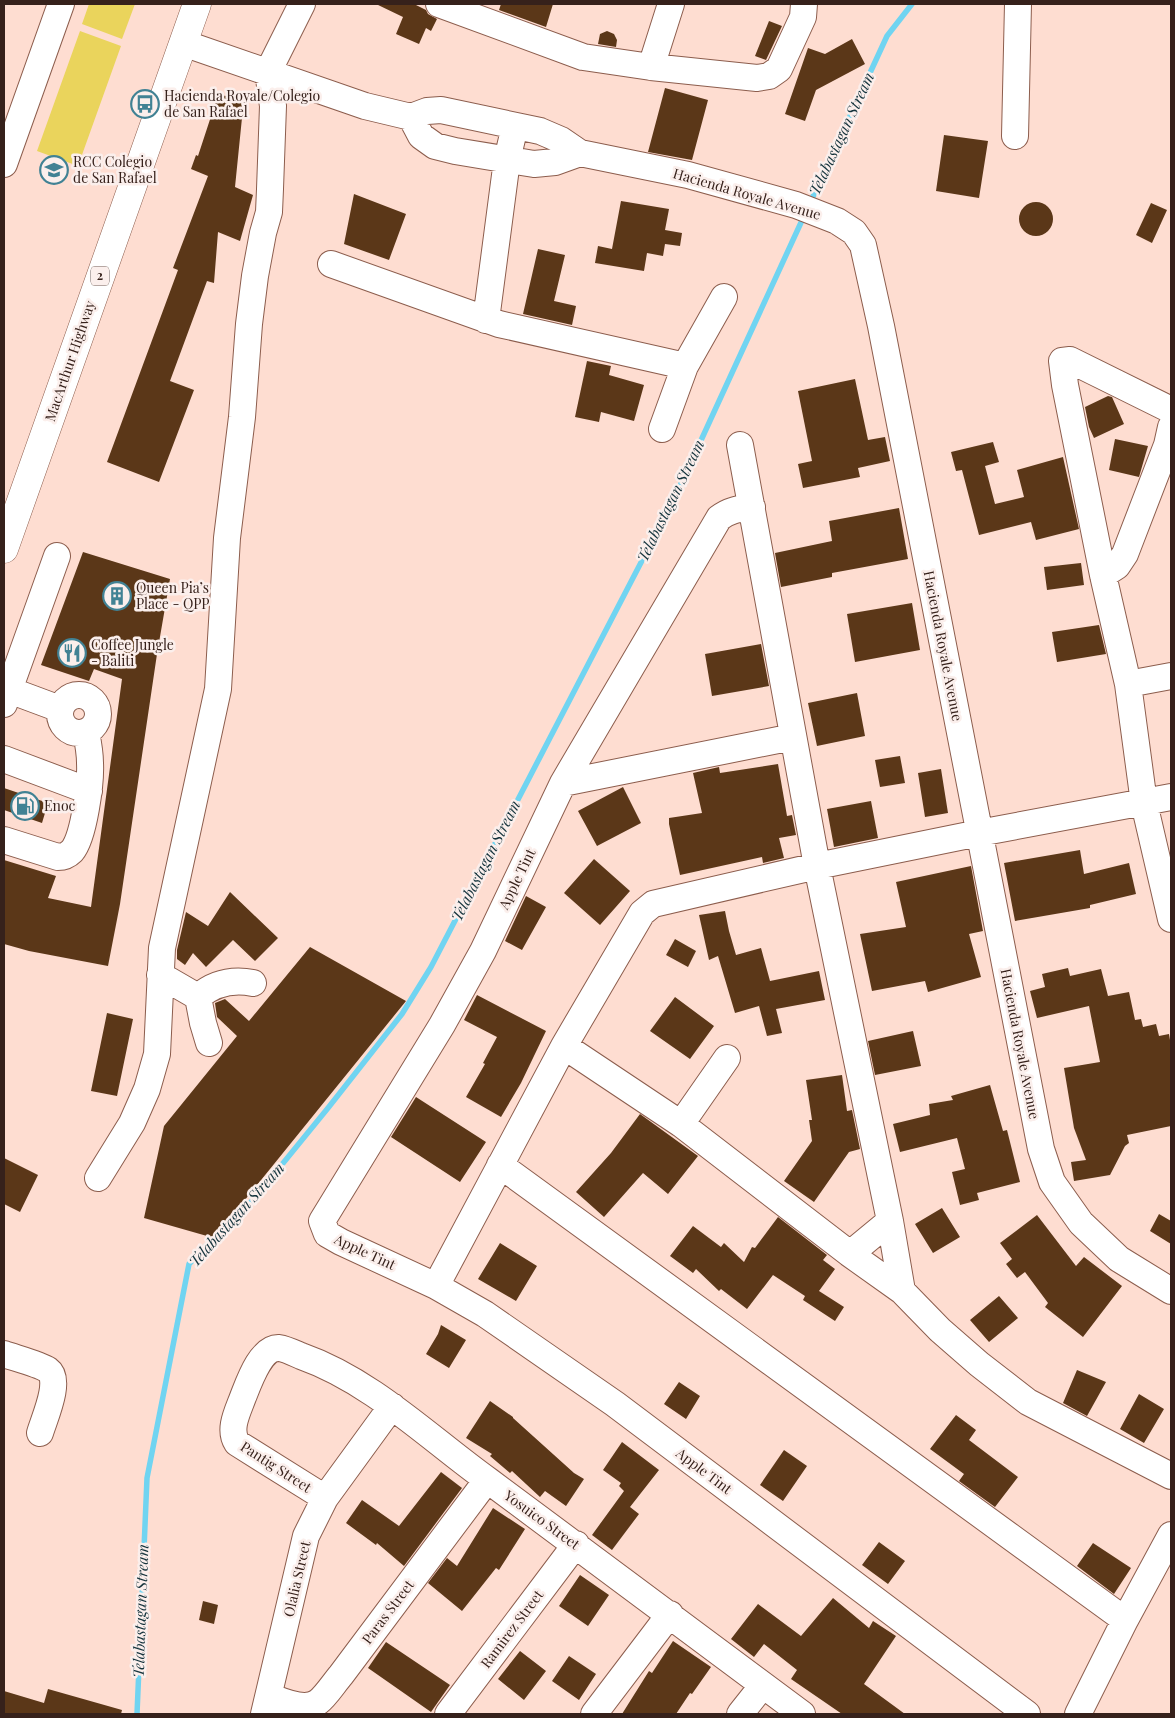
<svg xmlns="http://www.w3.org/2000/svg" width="1175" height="1718" viewBox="0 0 1175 1718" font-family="'Playfair Display',serif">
<rect width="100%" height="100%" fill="#feddd1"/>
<path fill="#ead45c" d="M89,4H135L122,39L82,24Z
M80,31L121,46L78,166L37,151Z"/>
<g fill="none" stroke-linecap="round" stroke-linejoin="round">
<path stroke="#70d4f1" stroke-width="5.5" d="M810,203L887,36L912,4
M137,1714L147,1478L189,1264L223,1228L253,1200L328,1108L402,1014L431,967L675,497L804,216"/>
</g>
<path fill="#5b3718" d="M376,4H414L426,10L428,14L437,19L431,31L426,28L419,44L396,34L403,17Z
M501,4H553L546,27L499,10Z
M769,21L782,26L766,60L755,56Z
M607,31L614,34L617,40L616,47L598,44L600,34Z
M852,39L865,64L816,90L805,121L785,114L808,48L825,54Z
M665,88L708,100L692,160L648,152Z
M218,95L244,98L235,187L253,195L240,241L218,232L214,283L207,281L170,381L194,390L159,482L107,462L178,270L173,268L208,176L191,169L196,155L198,156Z
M944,135L988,141L979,198L936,191Z
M354,194L406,214L389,260L344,244Z
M621,201L669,209L665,230L682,233L680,246L665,244L663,256L647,253L644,271L595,263L598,246L612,249Z
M1019 219a17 17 0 1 1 34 0a17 17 0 1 1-34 0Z
M1151,203L1167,210L1152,243L1136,235Z
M538,249L565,255L554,301L576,306L572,325L523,314Z
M587,361L611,366L609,375L644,385L634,421L601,412L599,422L575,417Z
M855,379L868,440L885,437L890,461L858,468L860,477L803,488L798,464L812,461L798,391Z
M1108,396L1112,397L1124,424L1094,438L1089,427L1085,407Z
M1115,439L1148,446L1139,477L1109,470Z
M993,442L999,462L985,466L995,504L1024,497L1017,470L1063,457L1079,529L1036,540L1031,522L979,535L962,470L956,471L951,452Z
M899,508L908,559L832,573V577L781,587L775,553L832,541L829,521Z
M83,552L170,579L157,654L120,904L108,966L29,951L4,944V860L56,876L48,898L91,907L122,679L94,669L89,681L41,665Z
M1081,563L1084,585L1047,590L1044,567Z
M912,603L920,650L855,662L847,614Z
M1099,625L1106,654L1057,662L1052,632Z
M761,644L769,686L712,696L705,654Z
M857,693L865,736L817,746L808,703Z
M900,756L905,783L880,787L875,760Z
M778,764L787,816L792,815L796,835L779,838L784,858L763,863L762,857L680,875L669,824V818L702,813L693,773L719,767L720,773Z
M941,769L948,813L925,817L918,773Z
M623,787L641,823L597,846L578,811Z
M4,788L48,803L42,823L4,810Z
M871,801L878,838L834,847L827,809Z
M1080,850L1084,874L1129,863L1136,894L1090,905V908L1015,921L1004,863Z
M594,859L630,891L600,925L564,893Z
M971,866L983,931L969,934L981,977L928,992L925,981L872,991L860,934L906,927L896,882Z
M230,892L278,938L255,961L233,940L206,967L193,953L185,965L177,959V950L186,912L208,926Z
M526,896L546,907L522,950L505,941Z
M725,911L729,931L736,955L761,948L770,981L819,971L825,1000L776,1009L782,1033L767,1036L759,1006L735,1013L718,956L709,960L699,915Z
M675,939L696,951L688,967L666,955Z
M310,947L406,1001L214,1238L144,1218L164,1126L237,1036L217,1017L215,1003L225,999L249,1021Z
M1068,968L1070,976L1101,969L1108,996L1129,992L1135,1020L1141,1019L1143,1027L1156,1024L1159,1036L1169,1034L1171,1046V1126L1127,1135L1129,1143L1125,1146L1110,1175L1074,1181L1071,1162L1086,1160L1074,1128L1064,1068L1100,1062L1089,1006L1037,1018L1030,991L1045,987L1042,974Z
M477,995L546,1031L521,1083L501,1117L466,1097L485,1064L483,1063L497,1037L464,1020Z
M675,997L714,1026L690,1059L650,1031Z
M107,1013L133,1019L117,1096L91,1091Z
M913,1031L921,1066L875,1075L868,1041Z
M842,1075L847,1111L852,1110L860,1149L849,1152L814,1202L784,1181L812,1141L809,1120H812L806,1080Z
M990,1085L1003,1131L1007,1130L1020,1182L977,1193L979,1200L960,1205L952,1172L965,1169L957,1138L900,1152L893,1124L930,1115L929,1104L953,1100L951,1096Z
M416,1097L486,1142L460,1182L391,1137Z
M640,1114L698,1156L668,1194L643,1173L604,1217L576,1192L611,1153Z
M4,1158L38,1175L20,1212L4,1204Z
M942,1208L960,1237L933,1253L915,1224Z
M1159,1214L1171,1221V1244L1150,1231Z
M1037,1215L1076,1266L1084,1257L1122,1286L1083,1337L1045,1307L1048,1303L1025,1272L1017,1278L1006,1264L1012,1259L1000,1243Z
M778,1217L827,1255L823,1260L835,1269L819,1291L844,1307L835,1321L803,1300L805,1296L773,1275L747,1309L721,1289L719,1291L696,1269L693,1273L670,1256L693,1226L721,1247L724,1243L744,1262L752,1247L755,1248Z
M500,1243L537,1266L516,1301L478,1279Z
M999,1296L1018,1318L989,1342L970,1320Z
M441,1325L466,1340L449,1368L426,1354L438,1334Z
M1077,1370L1106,1382L1087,1416L1063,1403Z
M679,1382L700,1396L686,1419L664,1404Z
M1139,1394L1164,1409L1144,1443L1120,1429Z
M490,1401L513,1417V1418L574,1473L584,1479L566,1506L545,1491L540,1497L512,1471L510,1473L490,1456L492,1454L466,1438Z
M956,1415L976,1430L969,1440L1018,1477L995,1507L959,1481L964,1474L930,1449Z
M622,1442L659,1470L630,1507L639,1514L612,1550L592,1535L624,1491L619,1486L621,1483L603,1470Z
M784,1450L807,1466L783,1501L760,1485Z
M441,1472L462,1488L404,1566L377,1543L376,1545L346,1523L362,1500L399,1526Z
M493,1508L525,1529L499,1570L496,1568L462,1611L428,1583L447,1558L457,1566Z
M879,1542L905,1561L888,1584L862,1565Z
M1093,1543L1131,1568L1114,1594L1077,1566Z
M580,1575L609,1595L588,1626L559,1606Z
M833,1598L869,1628L873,1621L896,1636L864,1684L905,1714H842L791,1679L797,1670L764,1644L754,1657L731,1639L758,1604L801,1636Z
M203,1601L218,1605L214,1624L199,1620Z
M673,1641L711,1667L692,1694L690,1693L676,1714H622L649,1671L652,1673Z
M386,1642L450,1685L431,1712L368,1668Z
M520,1651L546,1671L524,1700L498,1679Z
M569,1656L596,1674L579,1700L552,1681Z
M48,1689L122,1710L121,1714H4V1691L44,1703Z"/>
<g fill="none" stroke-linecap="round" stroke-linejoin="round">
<defs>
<path id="minor" d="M439,4L583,57L651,67L757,78L769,76L779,69L803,17L804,4
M183,43L365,106L411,117L427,111L441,110L540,131L561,140L580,153L688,175L796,205L837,221L854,232L863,245L881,326L1041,1149L1052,1182L1081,1223L1119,1259L1171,1291
M651,67L671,4
M411,117L421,136L435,146L455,151L534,164L555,162L580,153
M1015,136L1018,4
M4,164L61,4
M331,264L499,324L685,366
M486,320L507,160L515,126
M1171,410L1070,360L1062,361L1065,385L1103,575L1128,684L1144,803L1171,919
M662,429L685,366L724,297
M740,445L817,866L890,1221L902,1291L940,1330L979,1364L1028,1402L1171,1476
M752,507C739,509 729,510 719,518L563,783L483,951L442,1025L322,1221L327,1234L341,1242L436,1286L485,1314L615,1404L1027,1714
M1103,575L1117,566L1125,554L1167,445L1171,427
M1128,684L1171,676
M9,690L60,709
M60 714a19 19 0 1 1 38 0a19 19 0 1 1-38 0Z
M4,704L57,556
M4,759L89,791
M563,783L793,737
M4,840L58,857C64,857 68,855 72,851C84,837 91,782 90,763C90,752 88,742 86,732
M160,975L198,997L203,1023L209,1043
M198,997C214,983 232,979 253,983
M564,1046L681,1124L850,1254L902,1291
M681,1124L727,1058
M500,1165L1125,1620
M98,1178L132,1123L147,1089L157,1054L162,948L218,689L227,538L242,417L249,324L255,276L263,233L269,212L270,189L273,106L268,72L302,4
M850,1254L890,1221
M436,1286L564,1046L642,913L653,904L817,866L979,833L1171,797
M4,1354C15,1358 39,1364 48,1370C62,1380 44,1419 40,1433
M325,1498L237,1443C228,1429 238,1411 243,1397C249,1382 261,1347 279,1348C286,1349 294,1353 301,1356C372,1381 429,1438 489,1481C594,1558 698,1636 802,1714
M269,1696C282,1701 304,1712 318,1702C326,1696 334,1683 341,1675L487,1480
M264,1714L306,1536L325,1498L392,1406
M448,1714L576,1544
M594,1714L670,1614
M740,1714L763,1685
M1078,1714L1125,1620L1171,1535"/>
<path id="highway" d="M4,549L197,4"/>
</defs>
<use href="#minor" stroke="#8c5d4d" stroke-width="28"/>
<use href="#highway" stroke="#8c5d4d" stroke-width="29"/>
<use href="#minor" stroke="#fff" stroke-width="26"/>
<use href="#highway" stroke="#fff" stroke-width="28"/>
</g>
<defs>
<symbol id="bus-ring" viewBox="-11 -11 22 22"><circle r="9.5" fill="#fbefec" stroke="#418294" stroke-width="1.5"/><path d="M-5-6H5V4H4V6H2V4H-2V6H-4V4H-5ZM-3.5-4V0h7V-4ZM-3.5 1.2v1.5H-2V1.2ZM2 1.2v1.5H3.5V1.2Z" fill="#418294"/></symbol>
<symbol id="school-ring" viewBox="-11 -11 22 22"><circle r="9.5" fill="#fbefec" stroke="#418294" stroke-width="1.5"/><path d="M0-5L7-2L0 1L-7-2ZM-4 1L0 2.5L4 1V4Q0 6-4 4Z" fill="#418294"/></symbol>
<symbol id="building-ring" viewBox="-11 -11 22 22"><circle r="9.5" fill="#fbefec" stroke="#418294" stroke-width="1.5"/><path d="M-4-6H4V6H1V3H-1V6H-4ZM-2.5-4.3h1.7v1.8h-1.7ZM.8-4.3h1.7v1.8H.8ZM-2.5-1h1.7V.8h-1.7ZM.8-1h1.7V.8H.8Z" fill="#418294"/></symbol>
<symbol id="restaurant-ring" viewBox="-11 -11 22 22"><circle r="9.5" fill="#fbefec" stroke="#418294" stroke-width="1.5"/><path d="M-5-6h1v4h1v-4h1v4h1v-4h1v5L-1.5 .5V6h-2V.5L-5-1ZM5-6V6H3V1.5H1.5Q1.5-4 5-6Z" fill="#418294"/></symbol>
<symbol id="fuel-ring" viewBox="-11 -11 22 22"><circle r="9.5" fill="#fbefec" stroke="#418294" stroke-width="1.5"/><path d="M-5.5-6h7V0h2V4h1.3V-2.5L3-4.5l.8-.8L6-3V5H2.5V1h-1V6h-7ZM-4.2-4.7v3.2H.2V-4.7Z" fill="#418294"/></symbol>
</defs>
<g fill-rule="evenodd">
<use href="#bus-ring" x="129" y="88" width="32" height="32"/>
<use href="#school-ring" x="38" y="154" width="32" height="32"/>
<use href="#building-ring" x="101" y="580" width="32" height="32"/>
<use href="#restaurant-ring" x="56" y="637" width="32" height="32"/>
<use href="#fuel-ring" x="9" y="790" width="32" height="32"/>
</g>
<g text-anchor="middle" stroke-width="5" stroke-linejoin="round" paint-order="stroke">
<rect fill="#fbefec" stroke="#715f5a" stroke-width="1" x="91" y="266.5" width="18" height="19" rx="4"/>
<g font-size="12" font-weight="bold" fill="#36211b">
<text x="100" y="280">2</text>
</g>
<g font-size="14" fill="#36211b" stroke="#fbefec" text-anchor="start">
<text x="164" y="101">Hacienda Royale/Colegio<tspan x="164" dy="16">de San Rafael</tspan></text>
<text x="73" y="167">RCC Colegio<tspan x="73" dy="16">de San Rafael</tspan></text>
<text x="136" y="593">Queen Pia’s<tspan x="136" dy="16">Place - QPP</tspan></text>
<text x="91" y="650">Coffee Jungle<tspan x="91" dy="16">- Baliti</tspan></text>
<text x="44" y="811">Enoc</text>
</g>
<g font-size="14" fill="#36211b" stroke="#fbefec">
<text transform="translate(747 194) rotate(16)" y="5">Hacienda Royale Avenue</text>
<text transform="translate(70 361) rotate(-71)" y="5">MacArthur Highway</text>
<text transform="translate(943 646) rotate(79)" y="5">Hacienda Royale Avenue</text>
<text transform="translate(517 879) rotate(-64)" y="5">Apple Tint</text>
<text transform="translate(1020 1044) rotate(79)" y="5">Hacienda Royale Avenue</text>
<text transform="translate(365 1252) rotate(25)" y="5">Apple Tint</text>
<text transform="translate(276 1467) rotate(33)" y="5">Pantig Street</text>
<text transform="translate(704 1471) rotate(37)" y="5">Apple Tint</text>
<text transform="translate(542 1520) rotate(36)" y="5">Yosuico Street</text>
<text transform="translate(297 1579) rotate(-77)" y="5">Olalia Street</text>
<text transform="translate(388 1612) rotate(-53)" y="5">Paras Street</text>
<text transform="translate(512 1629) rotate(-53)" y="5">Ramirez Street</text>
</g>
<g font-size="15" font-style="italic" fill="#14333c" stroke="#fbefec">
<text transform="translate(842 134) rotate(-65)" y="5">Telabastagan Stream</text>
<text transform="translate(671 501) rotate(-64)" y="5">Telabastagan Stream</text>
<text transform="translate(486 861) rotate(-63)" y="5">Telabastagan Stream</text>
<text transform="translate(237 1215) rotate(-48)" y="5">Telabastagan Stream</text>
<text transform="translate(141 1611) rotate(-88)" y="5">Telabastagan Stream</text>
</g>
</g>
<rect width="1175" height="1718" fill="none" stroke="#36211b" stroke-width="10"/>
</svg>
